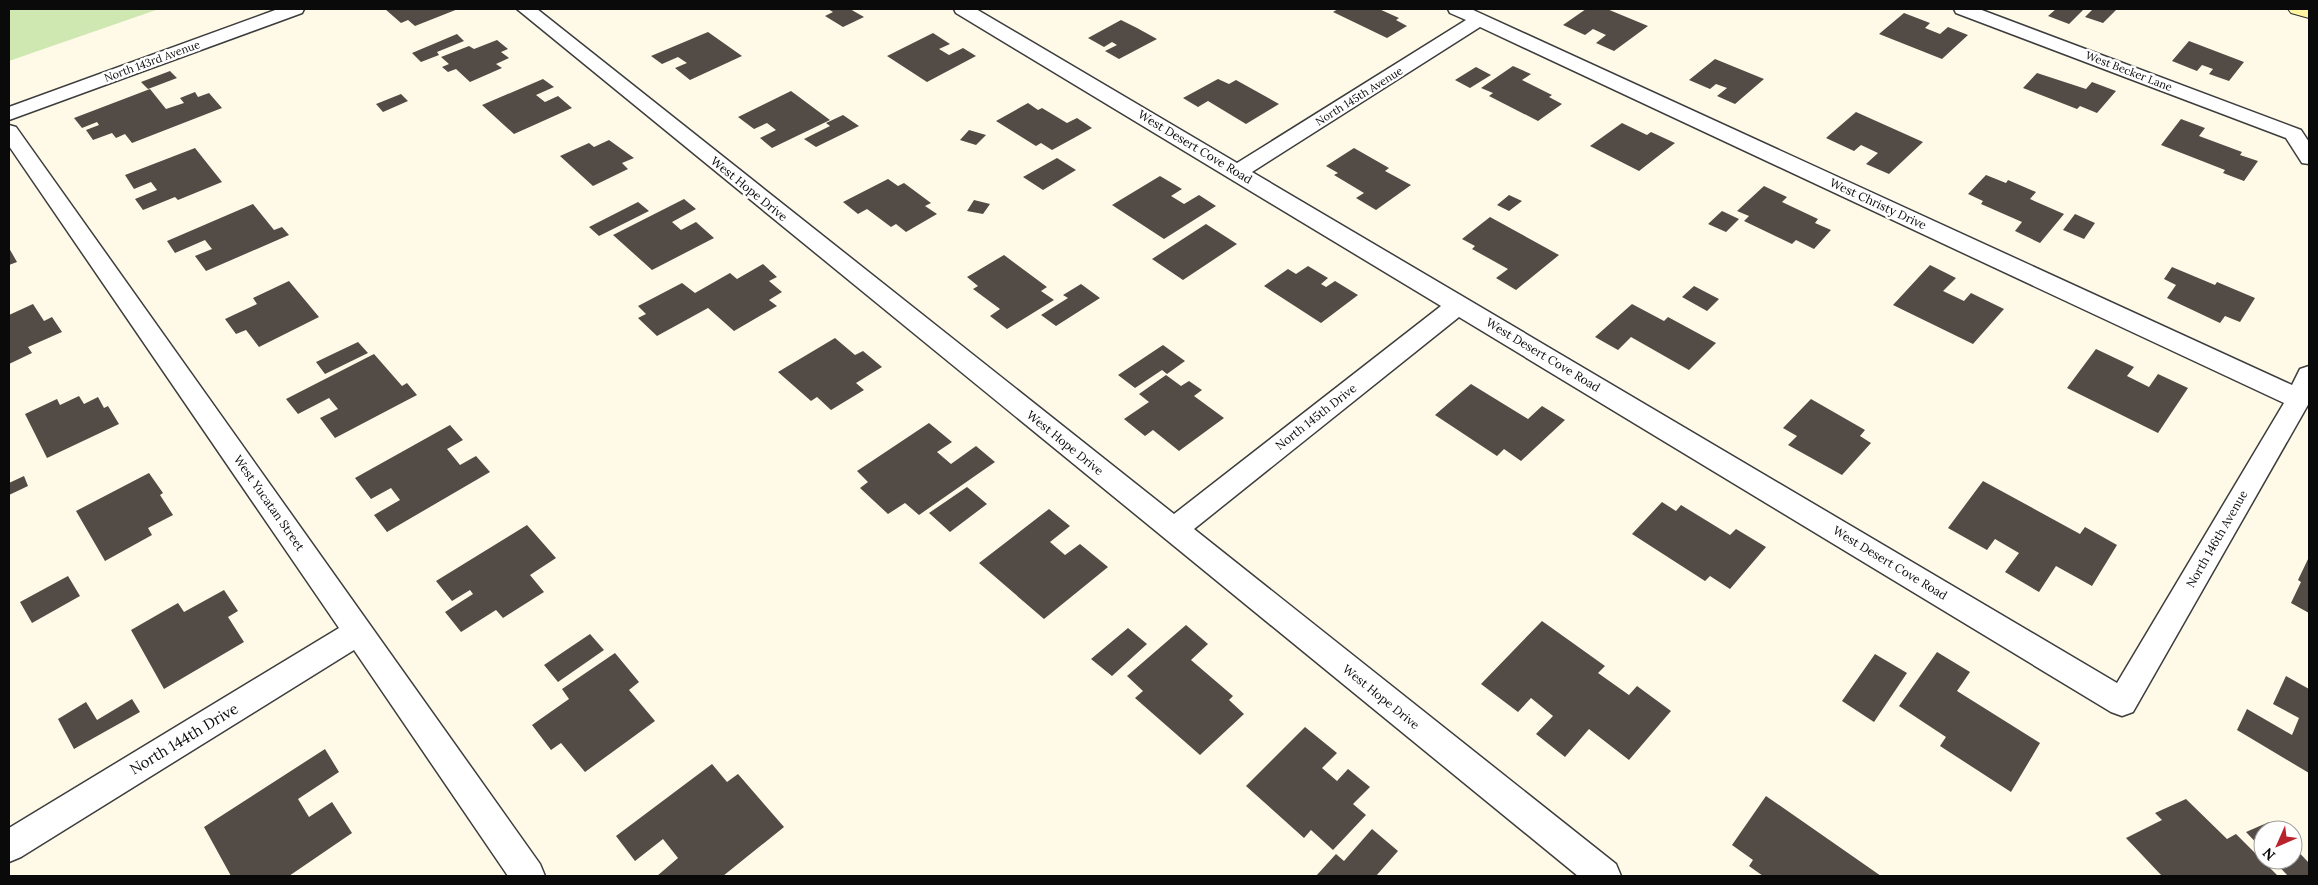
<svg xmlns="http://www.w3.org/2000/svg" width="2318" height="885" viewBox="0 0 2318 885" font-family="Lora,serif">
<rect width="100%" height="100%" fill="#fffae7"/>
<path fill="#cfe8b2" d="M9,9H159L9,61Z"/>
<path fill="#524b46" d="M385,9H458L415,26L408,20L401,23Z
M828,9H850L864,17L843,27L825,16L833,12Z
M1338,9H1379L1399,18L1396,20L1407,26L1387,38L1333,12Z
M1586,9H1607L1648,26L1614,51L1596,43L1606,35L1593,29L1585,35L1563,25Z
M2056,9H2084L2069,24L2048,16Z
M2093,9H2117L2103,23L2085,17Z
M1904,13L1930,23L1925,28L1940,34L1948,27L1968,35L1942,59L1879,34Z
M1121,20L1137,28L1157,39L1119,59L1105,51L1117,45L1112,42L1104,47L1088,38Z
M708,32L742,56L690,80L675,68L687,63L678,57L662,64L651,56Z
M933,33L950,44L939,49L949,55L963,48L976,56L927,82L887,56Z
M457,34L464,41L437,52L439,55L421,62L412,53Z
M497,40L508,49L501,52L509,58L496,64L502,68L470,82L456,69L448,72L442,67L449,64L441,57L469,46L474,49Z
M2189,41L2223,54L2244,62L2229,81L2209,74L2213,69L2202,65L2197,71L2172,61Z
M1715,59L1764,79L1735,104L1717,96L1727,88L1716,84L1710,89L1689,80Z
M1513,66L1531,74L1522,80L1552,95L1549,97L1562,104L1538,121L1489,96L1493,93L1481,88Z
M1476,67L1491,75L1470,88L1455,80Z
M170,71L177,78L148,89L141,82Z
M2037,73L2086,89L2092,82L2116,91L2097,113L2080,106L2077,109L2023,88Z
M543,79L554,87L536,95L545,102L558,96L572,108L514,134L482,105Z
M1218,79L1229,84L1236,80L1279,104L1246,124L1208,101L1198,107L1183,98Z
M150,89L166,109L184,103L180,98L195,92L198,97L209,93L222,108L132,143L125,134L116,138L112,133L93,140L86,130L99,125L97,122L82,128L74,118Z
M791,91L830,120L772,148L760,138L776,130L767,123L754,129L738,117Z
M401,94L408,101L383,112L376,104Z
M1028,103L1038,110L1042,108L1067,123L1077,118L1092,128L1052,150L1041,143L1036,146L996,121Z
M1856,112L1923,142L1889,174L1866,164L1878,153L1861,145L1854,151L1826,138Z
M843,115L859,126L816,147L804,139L830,126L826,123Z
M2181,119L2205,128L2199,136L2242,152L2240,155L2258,161L2244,181L2223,173L2225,170L2161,145Z
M1622,123L1647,135L1651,132L1675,143L1639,171L1590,146Z
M969,130L986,135L976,145L960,140Z
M609,140L634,158L622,163L628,169L593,186L560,156L589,143L594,147Z
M195,148L222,182L178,200L175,197L143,210L135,199L157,190L151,182L134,189L125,175Z
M1354,148L1389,168L1385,171L1411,185L1376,210L1356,198L1364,193L1334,175L1338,173L1326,166Z
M1057,158L1076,170L1043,190L1023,177Z
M1986,175L2006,183L2008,180L2036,192L2030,199L2064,214L2040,243L2015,231L2022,222L1981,204L1983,201L1968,194Z
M1160,176L1182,189L1171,196L1184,204L1199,195L1216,206L1164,239L1112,205Z
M888,179L898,186L904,183L931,203L925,206L937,214L906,232L896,224L891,227L867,209L858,214L843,202Z
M1764,186L1787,197L1782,202L1818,219L1815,223L1831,230L1814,249L1796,240L1792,244L1744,221L1749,216L1737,211Z
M1509,195L1522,201L1509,211L1497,205Z
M684,199L696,209L672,222L681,230L696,222L714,238L652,270L613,235Z
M974,200L990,204L983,214L967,211Z
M638,202L649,211L599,236L589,227Z
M253,204L274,230L282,227L289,235L206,271L195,256L212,249L205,240L175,253L167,241Z
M1722,211L1739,219L1726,232L1708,224Z
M2075,214L2095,223L2084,239L2063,230Z
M1490,217L1559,255L1516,290L1496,278L1508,269L1472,249L1475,246L1462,239Z
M1206,224L1237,244L1183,280L1152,259Z
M9,248L17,262L9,265Z
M1004,255L1047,287L1041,291L1054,300L1007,329L990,316L1000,309L973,289L978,286L967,277Z
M763,264L777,277L769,281L782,292L769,300L777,306L734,331L708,308L657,336L638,318L646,314L638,306L682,283L695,293L730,273L737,279Z
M1930,265L1956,278L1943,291L1964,301L1971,293L2004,309L1973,344L1893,305Z
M1308,266L1328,278L1321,284L1326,287L1335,281L1358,295L1321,323L1264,286L1288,269L1296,274Z
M2172,267L2215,285L2217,282L2255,298L2240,322L2225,316L2220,323L2167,298L2176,285L2164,279Z
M289,281L319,317L259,347L246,330L236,334L225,319L257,304L253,298Z
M1081,284L1100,298L1056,326L1041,315L1068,298L1063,295Z
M1694,286L1719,299L1707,311L1682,297Z
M33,304L44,321L52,317L62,332L28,347L32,353L9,364V315Z
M1632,304L1664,321L1668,317L1716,343L1689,370L1631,337L1618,350L1595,337Z
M835,338L855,355L863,351L882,367L856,383L864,390L831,410L817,397L811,401L778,372Z
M358,342L368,353L325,374L316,362Z
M1163,345L1185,361L1167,374L1162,370L1135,388L1118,375Z
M2096,349L2134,367L2127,376L2149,387L2158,374L2188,388L2158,433L2067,388Z
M374,354L402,386L407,383L417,395L335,438L320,418L338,409L329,398L298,414L286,399Z
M1166,375L1181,386L1189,381L1202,390L1194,396L1224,418L1179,451L1153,430L1145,436L1124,419L1149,402L1139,394Z
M1471,384L1528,419L1542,406L1565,420L1521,461L1504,449L1497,456L1435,415Z
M79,396L84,404L98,397L104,408L108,406L119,424L47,458L25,414L57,399L60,405Z
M1811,399L1865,430L1860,436L1871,443L1842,475L1788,445L1797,436L1783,428Z
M929,423L952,442L937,452L951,464L976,446L995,462L919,515L905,503L888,514L860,488L868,482L857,471Z
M450,425L463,440L447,449L460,465L476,456L490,472L387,532L374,515L400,500L391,488L371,499L355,478Z
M149,473L163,493L160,495L173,515L148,528L152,535L105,561L76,511Z
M24,476L28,486L9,495V483Z
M1983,481L2080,534L2085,527L2117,545L2092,586L2056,566L2039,592L2005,572L2019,553L1995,539L1987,550L1948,528Z
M967,487L987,504L950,532L929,513Z
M1662,502L1676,511L1681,505L1730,535L1736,529L1766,547L1730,589L1710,576L1705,581L1632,534Z
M1049,509L1070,526L1050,542L1065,555L1080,544L1108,567L1044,619L979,563Z
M527,525L556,558L530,575L544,592L503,618L496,610L461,632L445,612L473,594L470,590L452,601L436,581Z
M2309,557V613L2291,603L2301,582L2298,580Z
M68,576L80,596L32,623L20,602Z
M224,590L238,611L228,617L244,642L164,689L131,630L178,603L184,612Z
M1542,621L1605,666L1598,673L1629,695L1637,686L1671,711L1629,760L1589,729L1565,757L1536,734L1553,716L1531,698L1518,712L1481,684Z
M1186,625L1208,644L1191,660L1233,696L1229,700L1244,714L1200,755L1135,698L1143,691L1127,676Z
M1128,628L1147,644L1112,676L1091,659Z
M590,634L604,650L558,682L544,665Z
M1937,652L1970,672L1957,691L2040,743L2011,792L1940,746L1946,737L1899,706Z
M615,653L639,682L629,690L655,721L585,772L561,743L551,750L532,725L569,699L562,689Z
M1875,654L1907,673L1874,722L1842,701Z
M2286,676L2309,689V773L2237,730L2247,709L2292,735L2299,718L2273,704Z
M132,699L140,712L74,749L58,719L86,702L97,720Z
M1305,727L1337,753L1322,768L1337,781L1348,769L1370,787L1353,804L1366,815L1333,850L1311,830L1304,838L1246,786Z
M325,749L339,772L298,799L309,817L332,802L352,833L289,876H231L204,827Z
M712,764L727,782L738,774L784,827L723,876H657L678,858L663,839L635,861L616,836Z
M1766,796L1881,876H1763L1749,866L1753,860L1732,845Z
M2186,799L2227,839L2236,834L2278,876H2162L2126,838L2162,820L2155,813Z
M2269,822L2277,830H2263V850L2246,832Z
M1372,829L1398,851L1376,876H1316L1336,854L1344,861Z
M2293,846L2309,863V876H2288L2273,860H2293Z"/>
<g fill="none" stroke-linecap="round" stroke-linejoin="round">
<defs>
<path id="street" d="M278,9H304L302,13L9,120V107Z
M517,9H537L1174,514L1441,306L956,13L954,9H976L1237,163L1466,20L1450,13L1448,9H1471L2292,385L2300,369L2309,366V403L2133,712L2122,716L2111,712L1459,317L1194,529L1616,864L1621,876H1578ZM1480,27L2284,403L2117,683L1252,172Z
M1954,9H1979L2301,130L2309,142V164L2302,163L2286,138L1956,13Z
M9,125L16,127L540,864L545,876H508L354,650L21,857L9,862V828L339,628L9,146Z"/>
<path id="secondary" d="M2288,9H2309V18L2291,13Z"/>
</defs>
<use href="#street" stroke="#3d3d3d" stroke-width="3"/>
<use href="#secondary" stroke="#2c2c2c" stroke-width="2"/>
<use href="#street" fill="#fff" fill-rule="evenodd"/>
<use href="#secondary" fill="#fff4a2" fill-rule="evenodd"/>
</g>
<g text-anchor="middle" stroke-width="5" stroke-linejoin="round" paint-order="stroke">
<g font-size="11" fill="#0a0a0a" stroke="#fff">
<text transform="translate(152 61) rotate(-20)" y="4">North 143rd Avenue</text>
<text transform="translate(2129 71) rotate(21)" y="4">West Becker Lane</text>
<text transform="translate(1359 96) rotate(-32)" y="4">North 145th Avenue</text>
</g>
<g font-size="12" fill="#0a0a0a" stroke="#fff">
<text transform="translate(1195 147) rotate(31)" y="4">West Desert Cove Road</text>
<text transform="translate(749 189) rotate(39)" y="4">West Hope Drive</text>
<text transform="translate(1878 204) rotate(25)" y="4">West Christy Drive</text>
<text transform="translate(1543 355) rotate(31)" y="4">West Desert Cove Road</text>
<text transform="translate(1316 417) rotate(-38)" y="4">North 145th Drive</text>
<text transform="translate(1065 443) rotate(39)" y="4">West Hope Drive</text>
<text transform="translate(269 503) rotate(55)" y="4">West Yucatan Street</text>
<text transform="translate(2217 539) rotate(-60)" y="4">North 146th Avenue</text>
<text transform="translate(1890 563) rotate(31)" y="4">West Desert Cove Road</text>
<text transform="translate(1381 697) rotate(39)" y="4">West Hope Drive</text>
</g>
<g font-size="15" fill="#0a0a0a" stroke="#fff">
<text transform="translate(184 739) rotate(-31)" y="5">North 144th Drive</text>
</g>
</g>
<rect width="2318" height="885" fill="none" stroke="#0a0a0a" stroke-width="20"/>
<g transform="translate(2278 845) rotate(225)"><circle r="24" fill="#ffffff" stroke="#9d9d9d"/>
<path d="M0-4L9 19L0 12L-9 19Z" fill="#b9232b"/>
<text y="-8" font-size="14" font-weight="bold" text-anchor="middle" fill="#0a0a0a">N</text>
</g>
</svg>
